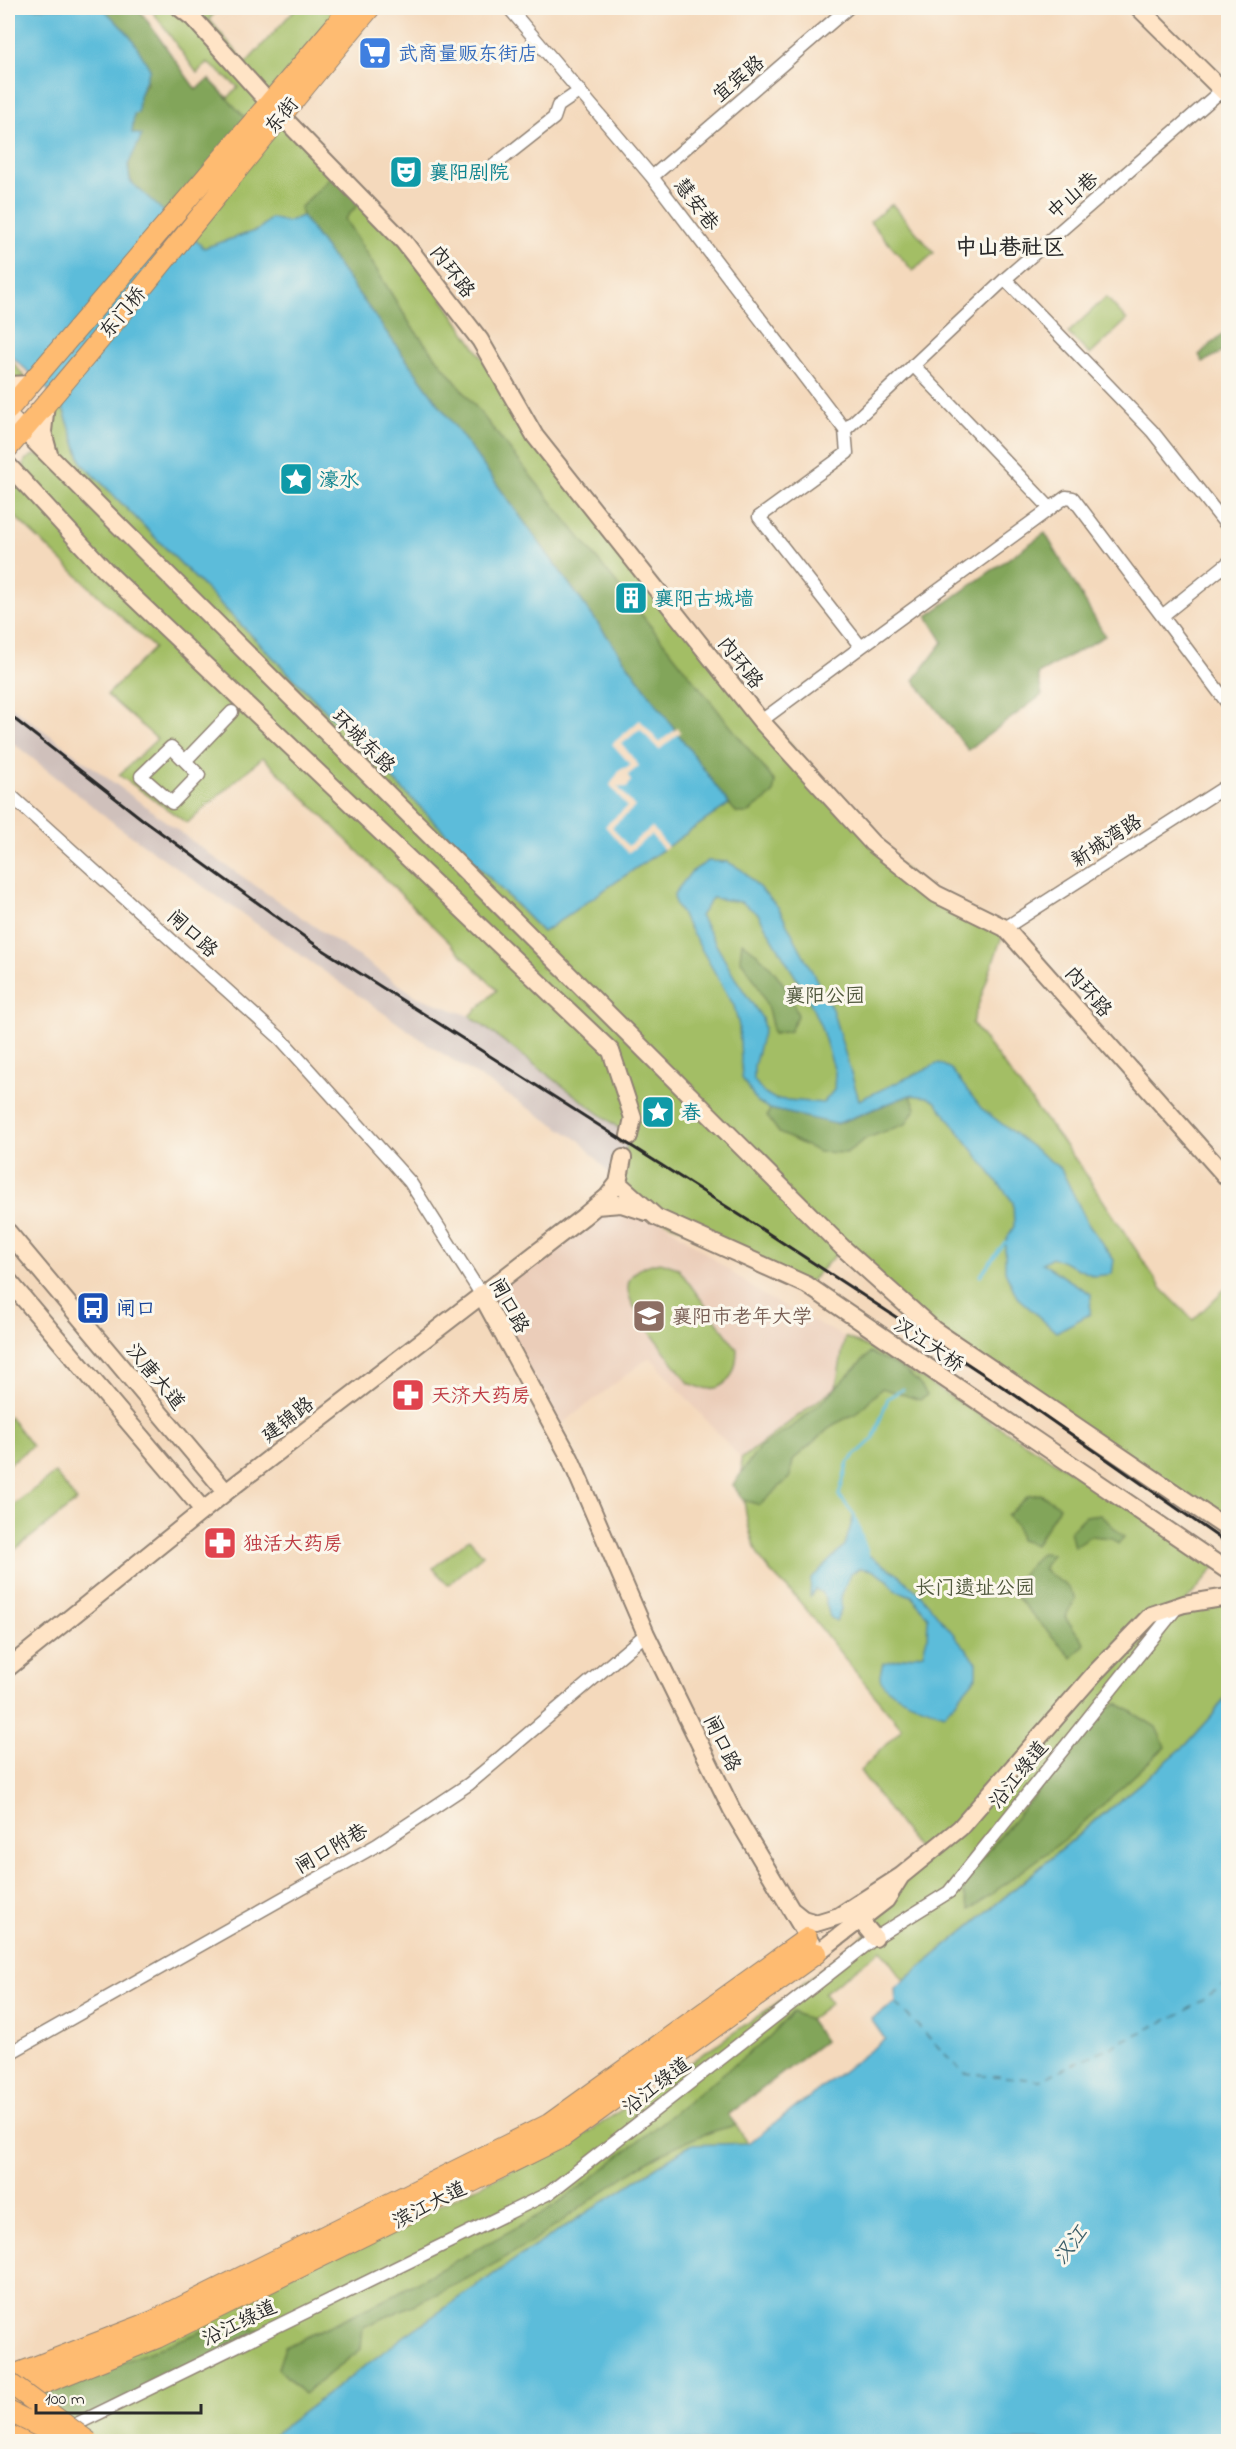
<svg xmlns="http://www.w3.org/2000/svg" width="1236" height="2449" viewBox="0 0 1236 2449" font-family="'Indie Flower','LXGW WenKai TC',sans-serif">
<rect width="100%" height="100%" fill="#fbf7ec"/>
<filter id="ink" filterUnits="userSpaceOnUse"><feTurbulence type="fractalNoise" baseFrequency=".0167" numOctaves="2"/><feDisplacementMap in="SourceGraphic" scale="12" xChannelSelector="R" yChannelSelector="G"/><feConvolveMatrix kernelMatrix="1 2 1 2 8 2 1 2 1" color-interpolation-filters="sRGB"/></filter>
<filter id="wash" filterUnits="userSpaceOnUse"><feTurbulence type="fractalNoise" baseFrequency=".008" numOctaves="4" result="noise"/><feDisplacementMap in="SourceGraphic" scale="24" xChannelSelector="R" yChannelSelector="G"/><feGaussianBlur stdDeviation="1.35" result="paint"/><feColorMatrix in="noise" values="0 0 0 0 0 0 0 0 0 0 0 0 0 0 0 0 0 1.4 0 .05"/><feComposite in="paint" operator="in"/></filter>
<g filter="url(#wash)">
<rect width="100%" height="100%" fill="#f4d9bc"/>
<path fill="#ebcdb9" d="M595,1206L656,1217L764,1296L845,1337L836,1387L741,1459L650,1357L555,1429L481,1295Z"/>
<path fill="#cfc0bb" d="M8,704L211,855L416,996L470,1016L629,1136L618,1183L580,1141L429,1045L120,828L8,739Z"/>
<path fill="#a3be65" stroke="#677448" stroke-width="1.5" d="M103,8H138L196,90L209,79L228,98L238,87L207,62L197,73L150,8H180L193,17L203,8H220L209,19L246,63L296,8H350L270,103L404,242L535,436L872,843L936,894L1005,928L972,1023L1079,1164L1162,1289L1193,1320L1228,1286V1529L933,1329L842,1248L807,1285L656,1217L618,1183L629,1136L470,1016L497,990L263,757L187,823L119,775L157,739L107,695L154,648L8,510V465L22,479L25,460L33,455L50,458L52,395L61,402L82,463L543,932L729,804L302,217L287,222L271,218L258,230L204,248L143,194L131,37Z
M892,204L934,253L913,271L870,222Z
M1106,297L1127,320L1090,355L1068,333Z
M8,356L30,384L8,385Z
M660,1262L678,1268L737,1349C737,1381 719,1398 689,1383C677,1368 666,1353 654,1337C633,1309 605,1273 660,1262Z
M845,1337L881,1353L1218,1564L1184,1604L1228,1597V1693L1212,1716L1187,1744L904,1981L881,1950L824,1993L831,2003L809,2020L824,2041L728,2115L749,2144L690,2145L520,2256L406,2335L265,2441L8,2442V2403L400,2224L583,2136L790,1994L868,1932L860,1920L923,1856L860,1771L902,1728C866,1687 834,1644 800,1602C786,1585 765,1571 756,1550C744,1522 743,1489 741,1459L836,1387Z
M9,1416L32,1446L8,1465V1417Z
M55,1473L77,1501L8,1555V1509Z
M469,1539L483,1555L448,1585L433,1568Z"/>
<path fill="#82a55a" stroke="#566842" stroke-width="1.5" d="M103,8H138L196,90L209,79L251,124L163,213C131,185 116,177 141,135L132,133L134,113H138L139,96L147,83L131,37Z
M336,172L363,199L345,219L412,327L775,782L773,794L748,813H737L729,804L302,216L300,208Z
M1228,329V349L1203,362L1199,355Z
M1045,533L1105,636L1038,674L1042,695L968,750L914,680L943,642L927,616Z
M742,942C768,960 788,985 798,1015L790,1031L773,1034C770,1005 758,982 740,959Z
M910,1095L916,1108L906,1124L867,1138L846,1153L819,1152L779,1133L767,1116L770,1109L837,1124Z
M870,1353C892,1362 915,1373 927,1395L920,1400L882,1388L857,1413L833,1425L793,1460L790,1477L760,1505L743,1500L733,1485L759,1448L796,1424L824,1400Z
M1040,1494L1060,1506L1035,1545L1020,1540L1017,1526L1007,1516L1028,1496Z
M1100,1514L1124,1537L1118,1544L1111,1538L1090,1536L1074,1547L1070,1531L1086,1516Z
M1041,1553L1052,1554L1043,1569L1069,1588L1076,1599L1065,1617L1085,1644L1072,1658L1018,1599V1579Z
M1117,1703L1156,1727L1165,1747L1068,1837L970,1910L960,1885L1105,1710Z
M793,2012L809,2020L824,2041L728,2115L736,2125C655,2144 612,2188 546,2232C487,2272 428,2299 363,2327L361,2349L304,2394L278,2368L285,2347L386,2299L543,2213L578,2189L769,2037Z
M213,2327L268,2330L40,2441L8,2442V2407Z"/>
<path fill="#5cbcda" stroke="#447482" stroke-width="1.5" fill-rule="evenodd" d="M8,8H103L131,37L150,69L139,96L138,113L134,114L132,133L142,135L128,165L130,181L204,248L258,230L271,218L287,222L302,216L729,804L543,932L82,463L61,402L8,353Z
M708,861L728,862L742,870L778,907L832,1009L859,1100L939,1063L951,1069L981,1108L1061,1169L1088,1224L1114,1260L1112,1274L1094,1276L1052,1257L1042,1263L1091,1294L1090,1314L1056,1332L1017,1297L1005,1271V1242L1014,1226L1013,1202L936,1102L927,1097L910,1095L836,1124L770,1109L757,1102L742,1078L739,1026L734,1006L675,903L674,894L691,872ZM712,898L741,902L758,914L807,996L821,1027L835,1072L834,1090L823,1103L775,1099L763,1092L754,1080V1066L764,1029L762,1018L735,978L700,916Z
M854,1515L868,1555L896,1573L920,1594L977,1662V1676L945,1714C929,1708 883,1696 880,1677C880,1673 882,1667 883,1663L923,1653L927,1638L928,1617L912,1596L895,1590L888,1580L872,1570L860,1568L850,1574L841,1597V1610L836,1621L830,1617L823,1593L815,1589L810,1598L811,1579L845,1545Z
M1228,1693V2441H265L406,2335L520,2256L690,2145L749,2143L885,2039L871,2019L896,2003L895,1989L1187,1744L1212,1716Z"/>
<path fill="#f4d9bc" d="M640,720L659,742L678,728L681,732L659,750L640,729L622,744L639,766L628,775L631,781L627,788L617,786L635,807L612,827L628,846L652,827L668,847L664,850L651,835L628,853L605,826L627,807L610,785L620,770L631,765L612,744Z"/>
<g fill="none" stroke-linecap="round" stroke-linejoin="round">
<path stroke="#5cbcda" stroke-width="3" d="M980,1276L1005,1242
M868,1555L854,1515L839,1495L848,1462L873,1439L888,1398L903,1389"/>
<path stroke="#3c5e68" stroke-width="1.5" stroke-dasharray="8 6" stroke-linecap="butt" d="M896,2003L963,2073L1040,2080L1186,2011L1228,1982"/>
</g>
</g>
<g filter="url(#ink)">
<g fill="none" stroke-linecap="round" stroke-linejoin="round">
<defs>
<path id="street" d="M509,8L652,177L845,430
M487,171L554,118L558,106L580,91
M652,177L848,8
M1005,279L1152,431L1228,527
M913,365L1050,508
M845,430L1005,279L1222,90
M1228,563L1162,616L1228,704
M861,647L1066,497L1073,498L1162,616
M761,721L861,647L759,517L847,453L845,430
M171,747L199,775L172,803L141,776Z
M185,761L232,712
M8,793L281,1039L410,1182L481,1294
M1005,928L1228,785
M8,2054L377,1845L469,1784L646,1634
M40,2442L549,2193L875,1938L949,1892L1178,1606"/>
<path id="secondary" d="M180,8L193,18L270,104L404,242L480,340L535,436L761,721L872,843L936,894L1005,928L1228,1179
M1139,8L1228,96
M8,385L30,384
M46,403L43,432L49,454
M8,415L842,1247L933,1329L1228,1529
M8,465L105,570L611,1051L633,1118L629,1136
M623,1158L618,1183L656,1217L807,1285L1228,1571
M596,1206L621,1204L646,1212
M8,1232L226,1492
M8,1280L203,1510
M481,1294L570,1458L646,1634L732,1810L817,1953L886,1900L901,1876
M8,1668L226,1492L583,1217L607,1197L618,1183
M793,1911L803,1919L816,1923L839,1916L901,1876L960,1828L1095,1673L1151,1615L1184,1604L1228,1597
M860,1920L875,1938"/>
<path id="primary" d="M8,410L350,8
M8,448C133,305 248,153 370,8
M8,2377L153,2321L549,2124L807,1938
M8,2398L157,2338L561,2138L817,1953
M8,2432L26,2442"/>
</defs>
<use href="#street" stroke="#908274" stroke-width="15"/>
<use href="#secondary" stroke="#908274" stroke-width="20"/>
<use href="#primary" stroke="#908274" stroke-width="22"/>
<use href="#street" stroke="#fff" stroke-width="12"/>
<use href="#secondary" stroke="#ffe4c6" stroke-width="16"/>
<use href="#primary" stroke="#febb71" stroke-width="20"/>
<path stroke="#2b2b2b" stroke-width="3" d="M8,714L142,819L317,946L757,1226L1012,1393L1228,1544"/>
<defs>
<path id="primary-bridge" d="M8,2382L89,2442
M8,2411L70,2442"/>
</defs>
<use href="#primary-bridge" stroke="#908274" stroke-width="22" stroke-linecap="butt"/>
<use href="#primary-bridge" stroke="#febb71" stroke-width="20"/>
</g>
</g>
<defs>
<symbol id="supermarket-square" viewBox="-11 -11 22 22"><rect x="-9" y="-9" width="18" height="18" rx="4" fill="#3f7fe0" stroke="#fbf7ec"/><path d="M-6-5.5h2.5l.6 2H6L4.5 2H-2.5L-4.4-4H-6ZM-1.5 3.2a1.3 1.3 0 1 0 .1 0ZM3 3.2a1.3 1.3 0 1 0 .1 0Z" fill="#fff"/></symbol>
<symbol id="theatre-square" viewBox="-11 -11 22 22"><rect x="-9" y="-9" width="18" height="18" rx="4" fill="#0f9aa8" stroke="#fbf7ec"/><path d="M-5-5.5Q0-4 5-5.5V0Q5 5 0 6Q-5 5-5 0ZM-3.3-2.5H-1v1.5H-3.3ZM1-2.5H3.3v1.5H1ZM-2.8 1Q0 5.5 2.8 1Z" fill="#fff"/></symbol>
<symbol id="sight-square" viewBox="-11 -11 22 22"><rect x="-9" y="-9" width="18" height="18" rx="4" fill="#0f9aa8" stroke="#fbf7ec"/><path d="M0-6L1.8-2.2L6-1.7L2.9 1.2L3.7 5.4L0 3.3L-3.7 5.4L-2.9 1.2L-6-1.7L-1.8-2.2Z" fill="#fff"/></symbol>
<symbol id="building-square" viewBox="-11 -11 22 22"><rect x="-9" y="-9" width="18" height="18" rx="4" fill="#0f9aa8" stroke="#fbf7ec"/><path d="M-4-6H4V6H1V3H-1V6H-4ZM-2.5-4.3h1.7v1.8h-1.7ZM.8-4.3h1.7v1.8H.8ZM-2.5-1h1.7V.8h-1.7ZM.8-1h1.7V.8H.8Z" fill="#fff"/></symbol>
<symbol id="bus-square" viewBox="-11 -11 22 22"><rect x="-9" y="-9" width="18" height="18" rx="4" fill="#1a4fb4" stroke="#fbf7ec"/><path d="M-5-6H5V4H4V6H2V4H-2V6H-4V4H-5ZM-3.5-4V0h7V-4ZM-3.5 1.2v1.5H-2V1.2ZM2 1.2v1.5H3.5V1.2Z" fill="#fff"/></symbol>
<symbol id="university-square" viewBox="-11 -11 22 22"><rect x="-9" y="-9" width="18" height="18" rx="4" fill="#8d6e63" stroke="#fbf7ec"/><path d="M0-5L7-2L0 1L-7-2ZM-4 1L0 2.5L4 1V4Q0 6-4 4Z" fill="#fff"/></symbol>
<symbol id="pharmacy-square" viewBox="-11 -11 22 22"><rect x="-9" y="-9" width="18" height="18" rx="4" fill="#e0444e" stroke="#fbf7ec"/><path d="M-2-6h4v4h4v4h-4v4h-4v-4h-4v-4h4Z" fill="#fff"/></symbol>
</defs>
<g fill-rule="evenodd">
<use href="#supermarket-square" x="356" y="34" width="38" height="38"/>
<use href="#theatre-square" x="387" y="153" width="38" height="38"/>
<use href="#sight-square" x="277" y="460" width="38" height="38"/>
<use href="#building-square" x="612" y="579" width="38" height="38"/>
<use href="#sight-square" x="639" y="1093" width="38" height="38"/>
<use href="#bus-square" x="74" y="1289" width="38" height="38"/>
<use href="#university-square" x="630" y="1297" width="38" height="38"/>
<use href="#pharmacy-square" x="389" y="1376" width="38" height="38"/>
<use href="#pharmacy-square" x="201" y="1524" width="38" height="38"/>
</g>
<g text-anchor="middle" stroke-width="6" stroke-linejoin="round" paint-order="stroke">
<g font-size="20" fill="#366cbe" stroke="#fbf7ec" text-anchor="start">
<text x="398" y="60">武商量贩东街店</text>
</g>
<g font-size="20" fill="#2b2b2b" stroke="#fbf7ec">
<text transform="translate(738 78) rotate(-40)" y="7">宜宾路</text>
<text transform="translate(281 115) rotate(-51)" y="7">东街</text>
<text transform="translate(1072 195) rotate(-41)" y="7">中山巷</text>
<text transform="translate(697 204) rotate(53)" y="7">慧安巷</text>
<text transform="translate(453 271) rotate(53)" y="7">内环路</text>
<text transform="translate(122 312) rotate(-50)" y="7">东门桥</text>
<text transform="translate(741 662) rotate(52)" y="7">内环路</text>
<text transform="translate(364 741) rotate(45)" y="7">环城东路</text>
<text transform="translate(1106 840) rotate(-33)" y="7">新城湾路</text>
<text transform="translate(193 933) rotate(42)" y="7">闸口路</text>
<text transform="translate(1089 991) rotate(49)" y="7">内环路</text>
<text transform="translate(510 1305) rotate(61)" y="7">闸口路</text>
<text transform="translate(929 1344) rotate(34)" y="7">汉江大桥</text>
<text transform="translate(156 1376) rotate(50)" y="7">汉唐大道</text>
<text transform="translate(287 1419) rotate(-38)" y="7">建锦路</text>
<text transform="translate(723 1743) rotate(64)" y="7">闸口路</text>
<text transform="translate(1018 1774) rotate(-51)" y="7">沿江绿道</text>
<text transform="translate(331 1848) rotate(-30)" y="7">闸口附巷</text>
<text transform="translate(656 2085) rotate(-38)" y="7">沿江绿道</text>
<text transform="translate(429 2204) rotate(-27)" y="7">滨江大道</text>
<text transform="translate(239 2322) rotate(-26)" y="7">沿江绿道</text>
</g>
<g font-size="20" fill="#0d838f" stroke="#fbf7ec" text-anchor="start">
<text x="429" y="179">襄阳剧院</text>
<text x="319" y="486">濠水</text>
<text x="654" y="605">襄阳古城墙</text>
<text x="681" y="1119">春</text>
</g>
<g font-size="20" fill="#4f573c" stroke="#fbf7ec">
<text x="825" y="1002">襄阳公园</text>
<text x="975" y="1594">长门遗址公园</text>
</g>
<g font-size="20" fill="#164399" stroke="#fbf7ec" text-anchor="start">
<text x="116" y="1315">闸口</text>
</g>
<g font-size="20" fill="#785e54" stroke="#fbf7ec" text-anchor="start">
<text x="672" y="1323">襄阳市老年大学</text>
</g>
<g font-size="20" fill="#be3a42" stroke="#fbf7ec" text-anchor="start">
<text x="431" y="1402">天济大药房</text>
<text x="243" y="1550">独活大药房</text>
</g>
<g font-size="21" font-style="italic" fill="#3c5e68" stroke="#fbf7ec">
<text transform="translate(1070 2245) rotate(-53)" y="7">汉江</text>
</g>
<g font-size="22" font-weight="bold" fill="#2b2b2b" stroke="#fbf7ec">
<text x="1010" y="254">中山巷社区</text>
</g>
</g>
<rect width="1236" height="2449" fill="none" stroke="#fbf7ec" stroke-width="30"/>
<path d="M36 2404v9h165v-9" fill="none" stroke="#2b2b2b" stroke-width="3"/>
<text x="45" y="2404" font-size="18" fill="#2b2b2b" stroke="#fbf7ec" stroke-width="4.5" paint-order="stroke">100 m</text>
</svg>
